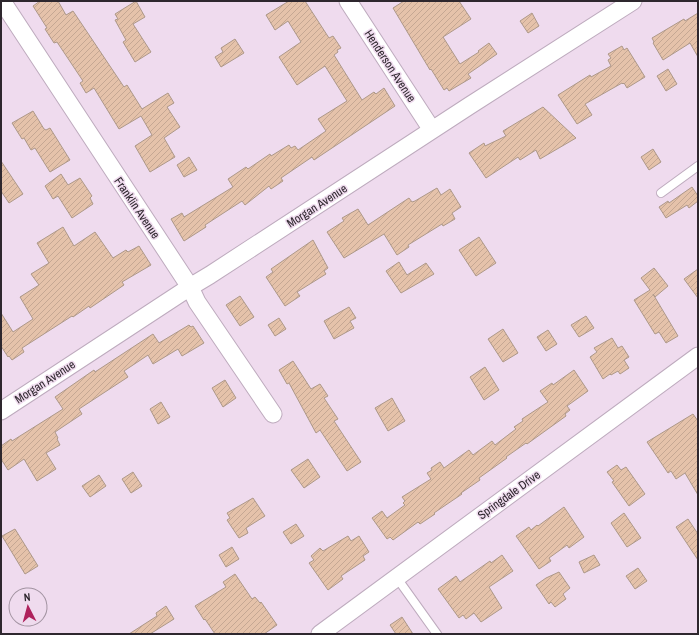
<svg xmlns="http://www.w3.org/2000/svg" width="699" height="635" viewBox="0 0 699 635" font-family="'Archivo Narrow',sans-serif">
<defs>
<pattern id="building-hatch" width="6" height="6" patternUnits="userSpaceOnUse"><rect width="6" height="6" fill="#e5c2aa"/><path d="M-1 1l2-2M0 6l6-6M5 7l2-2" fill="none" stroke="#c5a793"/></pattern>
</defs>
<rect width="100%" height="100%" fill="#efdbee"/>
<path fill="url(#building-hatch)" stroke="#ad9889" d="M40,1H58L66,15L73,11L124,87L127,85L142,109L168,93L174,103L167,107L180,127L164,138L175,157L150,172L135,146L152,135L141,116L119,129L94,88L86,93L80,83L83,81L57,42L54,43L45,29L47,28L33,6Z
M136,1L145,17L133,24L151,52L135,62L123,42L126,40L115,20L118,19L115,14Z
M289,1H305L329,38L333,36L341,48L337,50L338,52L334,55L362,100L374,92L376,94L384,88L395,106L314,160L312,157L281,178L283,181L271,189L269,186L245,205L242,201L205,225L206,227L184,241L171,219L182,213L184,217L233,187L228,179L246,167L248,169L270,154L271,156L289,145L291,148L295,146L298,150L326,131L318,119L347,101L325,66L297,85L279,57L301,42L288,21L275,30L266,15Z
M404,1H459L471,19L443,37L460,64L479,52L478,51L489,43L497,54L468,74L471,78L449,91L447,88L444,90L431,69L430,70L393,8Z
M532,13L539,26L528,33L520,21Z
M698,13V57L690,43L663,60L653,43L654,42L652,38L684,19L685,21Z
M235,39L244,53L221,67L215,57L223,52L221,48Z
M622,46L624,50L627,48L645,77L627,88L624,83L623,84L622,83L585,104L592,115L577,124L558,95L590,75L591,77L611,66L608,60L611,58L608,54Z
M668,69L677,84L666,91L657,76Z
M543,107L576,138L540,159L536,150L520,160L518,157L486,178L469,153L484,143L485,146L506,136L503,131Z
M33,111L44,129L46,130L50,128L70,160L50,172L35,148L31,150L24,138L22,139L12,123Z
M653,149L661,162L649,170L641,157Z
M189,157L197,170L184,177L177,165Z
M1,161L23,194L9,203L1,191Z
M61,174L68,185L80,178L92,196L90,198L93,204L72,218L58,196L53,199L45,186Z
M692,187L698,196V201L689,208L687,205L666,218L659,207L668,201L669,203Z
M437,188L441,195L450,189L461,207L452,213L455,219L443,226L442,224L408,245L409,247L397,255L384,234L344,258L327,232L344,221L342,218L358,209L368,225L409,198L412,202L415,201Z
M63,227L74,246L95,232L113,258L126,250L128,252L139,246L151,265L122,282L124,285L90,308L89,306L73,317L72,316L22,348L24,352L12,360L9,356L8,357L1,346V313L13,332L33,319L20,297L39,285L31,274L49,263L37,243Z
M479,237L496,263L476,276L459,250Z
M313,240L328,268L324,271L326,274L297,292L300,296L285,306L266,277L273,272L271,269Z
M399,262L407,275L426,263L434,274L401,293L386,271Z
M654,268L668,286L655,297L653,294L678,336L666,343L659,332L655,334L634,300L650,290L641,278Z
M698,269V298L684,279Z
M240,296L254,317L240,326L226,305Z
M349,307L356,318L350,321L354,328L334,339L324,321Z
M586,316L594,328L579,337L571,325Z
M279,318L286,329L275,336L268,325Z
M189,325L191,327L193,326L204,343L182,356L178,349L153,364L148,355L124,371L128,377L79,409L82,414L55,432L58,438L57,439L60,445L46,453L56,469L37,481L24,459L8,470L1,459V446L11,439L12,441L63,409L55,397L94,370L95,372L153,334L159,343Z
M503,329L518,353L503,362L488,339Z
M548,330L557,344L546,351L537,337Z
M612,338L618,348L622,346L629,357L624,360L629,368L620,374L618,371L611,375L610,374L603,379L590,357L597,352L594,348Z
M293,361L311,389L320,384L328,396L324,398L338,419L334,421L361,462L347,471L320,430L316,433L289,383L287,384L279,370Z
M485,367L499,390L484,400L470,377Z
M574,370L588,391L567,406L570,410L565,414L566,416L527,444L526,443L506,457L507,458L479,478L480,480L461,493L462,494L434,513L435,514L420,524L418,522L393,540L390,537L387,539L372,518L382,511L387,518L405,505L403,503L405,501L402,497L431,479L427,473L432,470L431,468L440,462L444,468L469,450L473,455L492,441L495,445L516,429L514,427L523,421L522,419L548,402L540,391L552,383L553,385Z
M225,380L236,398L223,407L212,388Z
M392,398L405,421L388,431L375,408Z
M161,402L170,417L158,424L150,409Z
M693,414L698,421V495L685,473L676,479L671,471L668,473L647,442Z
M308,459L320,477L304,488L291,470Z
M617,465L621,470L626,467L645,494L629,506L612,482L614,481L607,472Z
M133,472L142,486L131,493L122,479Z
M99,475L106,486L90,497L82,486Z
M253,498L265,516L246,528L248,533L239,538L227,520L230,518L227,513Z
M564,507L584,537L569,548L567,545L549,558L551,561L539,569L516,536L529,527L531,530L537,525L538,526Z
M624,513L641,538L627,547L611,523Z
M688,519L698,534V560L676,527Z
M296,524L304,536L291,544L283,532Z
M15,529L38,566L25,574L2,536Z
M348,536L351,541L359,536L369,552L363,556L365,560L341,576L343,579L328,590L309,563L314,560L311,556L320,548L323,551Z
M232,547L239,559L226,567L219,555Z
M502,555L513,571L489,587L502,608L481,622L474,613L466,619L463,615L459,618L438,589L456,576L460,582L490,561L491,563Z
M594,555L600,565L584,573L579,562Z
M638,568L647,581L635,589L626,576Z
M559,572L570,588L563,594L566,599L555,607L551,602L549,604L536,585L546,578Z
M235,574L252,599L255,597L260,603L261,602L277,625L264,634H215L205,619L204,620L195,606L226,587L223,582Z
M166,606L174,619L150,634H129L157,616L156,613Z
M402,617L413,634H396L390,625Z"/>
<g fill="none" stroke-linecap="round" stroke-linejoin="round">
<defs>
<path id="service" d="M661,193L698,166
M397,578L437,634"/>
<path id="minor" d="M2,1L190,287L197,302L273,414
M348,1L432,130
M1,411L190,287L210,275L469,106L633,1
M320,634L698,356"/>
</defs>
<use href="#service" stroke="#beabbe" stroke-width="10"/>
<use href="#minor" stroke="#beabbe" stroke-width="19"/>
<use href="#service" stroke="#fff" stroke-width="8"/>
<use href="#minor" stroke="#fff" stroke-width="17"/>
</g>
<g text-anchor="middle" stroke-width="3" stroke-linejoin="round" paint-order="stroke">
<g font-size="12" fill="#2e272e" stroke="#efdbee">
<text transform="translate(390 66) rotate(57)" y="4">Henderson Avenue</text>
<text transform="translate(317 206) rotate(-33)" y="4">Morgan Avenue</text>
<text transform="translate(137 208) rotate(56)" y="4">Franklin Avenue</text>
<text transform="translate(45 382) rotate(-33)" y="4">Morgan Avenue</text>
<text transform="translate(509 495) rotate(-36)" y="4">Springdale Drive</text>
</g>
</g>
<rect width="699" height="635" fill="none" stroke="#2e272e" stroke-width="4"/>
<g transform="translate(28 607) rotate(354)"><circle r="19" fill="#efdbee" stroke="#a293a1"/>
<path d="M0-3L7 15L0 10L-7 15Z" fill="#ae215c"/>
<text y="-6" font-size="11" font-weight="bold" text-anchor="middle" fill="#2e272e">N</text>
</g>
</svg>
